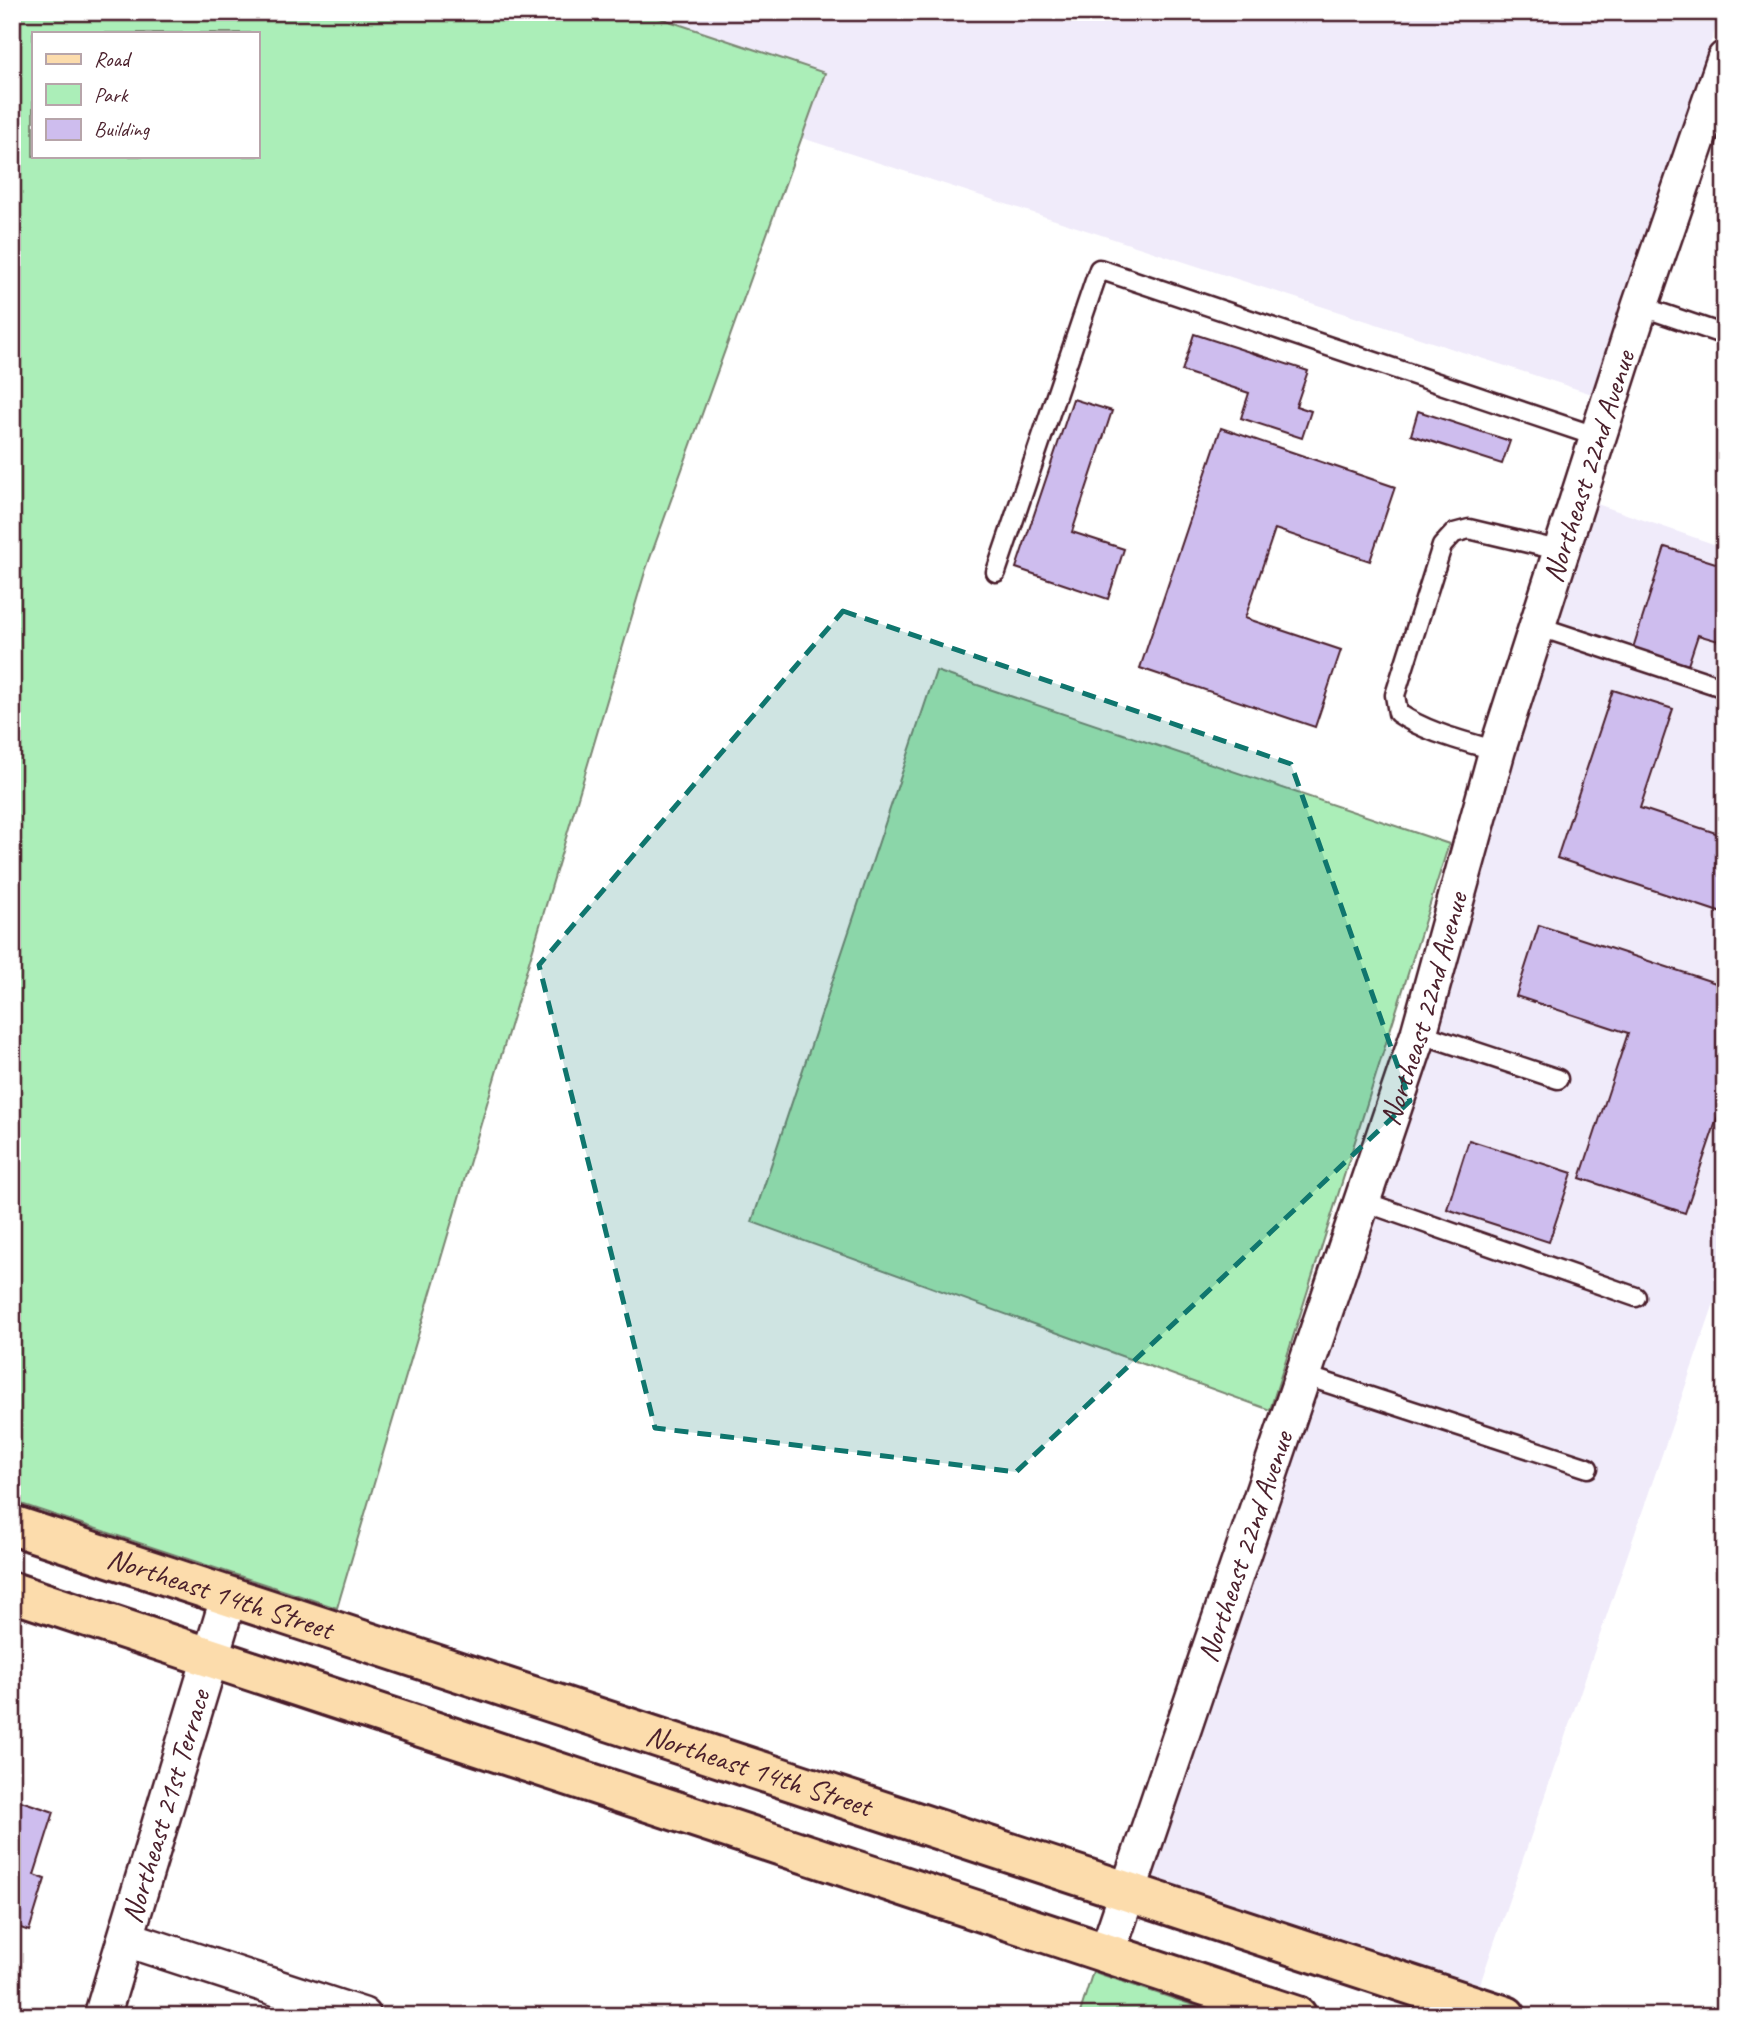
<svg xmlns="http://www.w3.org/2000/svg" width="1737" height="2028" viewBox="0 0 1737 2028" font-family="Caveat,sans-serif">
<rect width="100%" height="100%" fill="#fff"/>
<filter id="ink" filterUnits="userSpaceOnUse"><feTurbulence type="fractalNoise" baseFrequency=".0143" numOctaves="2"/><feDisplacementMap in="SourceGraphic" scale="14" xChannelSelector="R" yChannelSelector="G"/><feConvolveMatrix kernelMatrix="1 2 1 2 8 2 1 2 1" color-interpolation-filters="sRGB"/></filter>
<g filter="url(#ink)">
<path fill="#f0ebfa" d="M642,12H1721L1592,394L802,138L825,73Z
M1597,504L1725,548V1271L1480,1984L1153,1877L1437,1039L1515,757Z"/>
<path fill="#abeeb8" stroke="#7a8672" stroke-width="2" fill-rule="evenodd" d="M12,12H642L825,73L645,572L337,1608L12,1501ZM33,33H257V156H33Z
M936,671L1449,844L1270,1410L752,1222Z
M1093,1971L1100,1974L1226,2016H1079Z"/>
<path fill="#cebdee" stroke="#4a1f2b" stroke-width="2" d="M1194,334L1308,371L1296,406L1311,411L1302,438L1241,418L1249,393L1182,371Z
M1073,399L1112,411L1072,532L1124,549L1108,599L1016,568Z
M1418,411L1510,441L1502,464L1411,435Z
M1221,428L1395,487L1370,561L1275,529L1245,618L1341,650L1315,727L1140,668Z
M1665,547L1725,566V643L1698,635L1688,665L1633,648Z
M1613,690L1673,709L1640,808L1725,836V914L1557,858Z
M1539,925L1725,986V1095L1685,1213L1580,1178L1628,1033L1516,996Z
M1469,1140L1572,1173L1549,1242L1447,1209Z
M12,1798L54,1812L34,1875L45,1879L29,1931L12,1925Z
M12,1999L19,2001L15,2016H12Z"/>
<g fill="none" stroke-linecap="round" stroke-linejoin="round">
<defs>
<path id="lane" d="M1640,306L1725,335
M996,572L1099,269L1598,437
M1537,626L1725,688
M1497,751C1464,741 1427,733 1398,713L1395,695L1442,546L1454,533L1469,529L1562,551
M1419,1033L1558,1079
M1362,1201L1636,1297
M1303,1375L1588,1468"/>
<g id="street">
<path d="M127,1939L363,2016"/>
<path id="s1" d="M1107,1953L1419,1033L1497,751L1640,306L1725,59"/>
<path id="s2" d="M102,2016L229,1596"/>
</g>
<g id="primary">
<path id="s3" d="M12,1525L1506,2016"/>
<path d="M12,1592L1297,2016"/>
</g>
</defs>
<use href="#lane" stroke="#4a1f2b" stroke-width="23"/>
<use href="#street" stroke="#4a1f2b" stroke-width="40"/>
<use href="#primary" stroke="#4a1f2b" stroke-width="44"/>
<use href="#lane" stroke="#fff" stroke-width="18"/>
<use href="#street" stroke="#fff" stroke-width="35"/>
<use href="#primary" stroke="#fcdcac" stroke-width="38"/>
</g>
</g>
<path fill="#0f766e" fill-opacity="0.2" stroke="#0f766e" stroke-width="5" stroke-dasharray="14 9" stroke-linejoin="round" d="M843,611L1291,764L1410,1101L1016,1472L655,1428L539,965Z"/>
<g text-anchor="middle" stroke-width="6" stroke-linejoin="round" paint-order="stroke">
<g font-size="30" fill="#4a1f2b" stroke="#fff">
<text dy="10" stroke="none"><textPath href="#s1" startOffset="1563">Northeast 22nd Avenue</textPath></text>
<text dy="10" stroke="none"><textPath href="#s1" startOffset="996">Northeast 22nd Avenue</textPath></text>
<text dy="10" stroke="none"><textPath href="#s1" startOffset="429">Northeast 22nd Avenue</textPath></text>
<text dy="10" stroke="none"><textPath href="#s3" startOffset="219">Northeast 14th Street</textPath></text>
<text dy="10" stroke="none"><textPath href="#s3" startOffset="786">Northeast 14th Street</textPath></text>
<text dy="10" stroke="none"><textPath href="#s2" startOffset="219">Northeast 21st Terrace</textPath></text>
</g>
</g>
<rect width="1737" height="2028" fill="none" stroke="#fff" stroke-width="42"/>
<rect x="21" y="21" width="1695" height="1986" fill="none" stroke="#4a1f2b" stroke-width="2.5" filter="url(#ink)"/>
<rect x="32" y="32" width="228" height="126" fill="#ffffff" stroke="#b7a5aa" stroke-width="2"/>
<rect x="46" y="54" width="35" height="10" fill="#fcdcac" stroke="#b7a5aa" stroke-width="2"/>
<text x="94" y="66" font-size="21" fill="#4a1f2b">Road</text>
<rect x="46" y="84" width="35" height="21" fill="#abeeb8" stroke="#b7a5aa" stroke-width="2"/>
<text x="94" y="102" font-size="21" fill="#4a1f2b">Park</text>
<rect x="46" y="119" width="35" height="21" fill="#cebdee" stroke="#b7a5aa" stroke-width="2"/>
<text x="94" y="136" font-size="21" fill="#4a1f2b">Building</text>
</svg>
